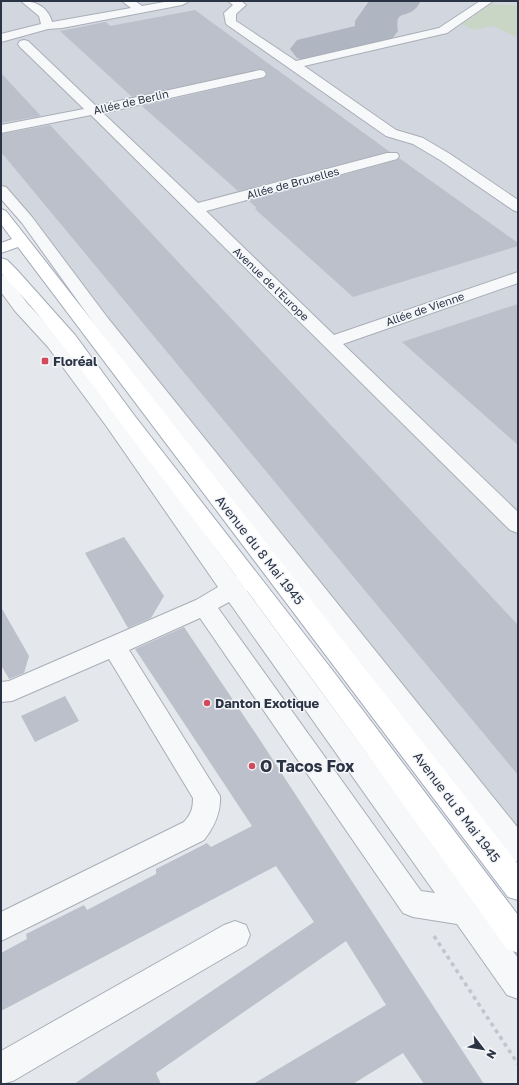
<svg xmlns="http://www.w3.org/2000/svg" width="519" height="1085" viewBox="0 0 519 1085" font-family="'Golos Text',sans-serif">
<rect width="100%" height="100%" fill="#e4e7ec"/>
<path fill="#d2d6de" d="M1,1H518V833L1,183Z"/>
<path fill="#c9d6c5" d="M491,4L518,6V38L493,26L473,30L462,24Z"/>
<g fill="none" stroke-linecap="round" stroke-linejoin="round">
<path fill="#b0b6c1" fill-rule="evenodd" d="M369,1H421C419,3 418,7 415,9C404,19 395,9 398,31L388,44L312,62L297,58L290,49L297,40L355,26V21Z"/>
</g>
<path fill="#bbc0ca" d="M195,10L265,61L390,152L238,191L142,106L264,78L267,75L265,70L260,69L132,97L60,31L106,22L110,26Z
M1,73L41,116L1,123Z
M50,125L518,625V775L1,152V134Z
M399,158L518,243V246L353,297L255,209L257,208L249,201L397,160Z
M518,304V445L402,342Z
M124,537L164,596L151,618L128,628L85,553Z
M1,607L29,656L24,673L9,679L1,665Z
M184,627L260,740L484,1084H424L403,1053L353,1084H253L386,1005L346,941L156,1073L161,1084H74L314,922L276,866L1,1011V953L27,939L26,934L84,905L87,910L156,874V869L207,843L211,847L252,826L135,649Z
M65,696L79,721L35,742L21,716Z"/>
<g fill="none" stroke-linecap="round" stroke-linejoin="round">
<defs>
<path id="minor" d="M21,1C36,1 48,7 52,22L131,8L122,1H135L142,6L170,1L188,2L182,5L62,28L48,29L1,42V34L41,24L39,16Z
M228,1H241L246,5L236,14V21L296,61L439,28L480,1H493L447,33L304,66L396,130L423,138L450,154L518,200V212L513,210L440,160L413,144L386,136L226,24L224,13L233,5Z
M24,40L28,41L96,106L260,70L264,71L266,74L264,77L103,113L198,203L387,153H397L399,156L397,159L206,211L334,335L518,272V283L343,344L518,512V533L510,530L91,115L1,133V125L84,109L20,47L18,44L20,41Z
M1,186L6,187L32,217L107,317L518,828V862L508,858L95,325L22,223L1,199Z
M1,275L7,276L27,303L60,339L121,419L236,576L244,574L252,576L255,582L252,588L247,591L474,899L485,903L490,913L488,917L518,958V999L507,995L457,924L413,917L403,913L200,618L129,650L220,796C221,813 214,827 204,840L1,941V912L184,822C191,814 193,809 193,798L109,659L12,701L1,702V682L9,681L196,600L218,587L107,427L48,347L15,311L1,292ZM229,602L435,893L421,891L218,608Z
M235,921L246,925L250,935L246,945L13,1081L1,1084V1051L224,925Z"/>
<path id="major" d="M1,209L6,211L518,864V900L508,897L18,247L1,253V243L12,239L1,224Z
M1,258L7,260L17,270L75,335L134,415L333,671L518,915V953L507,949C394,790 279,632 161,476C108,408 61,336 1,273Z"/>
</defs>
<use href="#minor" stroke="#a9aeb7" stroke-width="2"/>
<use href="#major" stroke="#a3abb8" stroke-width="2"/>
<path stroke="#c2c5cb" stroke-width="3.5" stroke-dasharray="4 4" stroke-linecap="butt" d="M434,936L518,1064"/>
<use href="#minor" fill="#f7f8fa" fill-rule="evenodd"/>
<use href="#major" fill="#fff" fill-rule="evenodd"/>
</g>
<g fill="#d1495b" stroke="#f4f6f9" stroke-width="1.5">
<rect x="41" y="357" width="8" height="8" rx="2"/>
<circle cx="207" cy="703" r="4"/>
<circle cx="252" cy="766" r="4"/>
</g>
<g text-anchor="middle" stroke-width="3" stroke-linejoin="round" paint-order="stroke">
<g font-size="11" fill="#2b3445" stroke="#f4f6f9">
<text transform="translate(131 102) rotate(-13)" y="4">Allée de Berlin</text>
<text transform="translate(293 183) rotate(-15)" y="4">Allée de Bruxelles</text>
<text transform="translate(271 284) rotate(44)" y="4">Avenue de l'Europe</text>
<text transform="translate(425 309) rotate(-19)" y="4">Allée de Vienne</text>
</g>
<g font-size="13" font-weight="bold" fill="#2b3445" stroke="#f4f6f9" text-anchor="start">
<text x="53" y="366">Floréal</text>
<text x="215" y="708">Danton Exotique</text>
</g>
<g font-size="13" fill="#2b3445" stroke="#f4f6f9">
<text transform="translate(260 550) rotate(52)" y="5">Avenue du 8 Mai 1945</text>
<text transform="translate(457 807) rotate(53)" y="5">Avenue du 8 Mai 1945</text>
</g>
<g font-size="16" font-weight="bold" fill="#2b3445" stroke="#f4f6f9" text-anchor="start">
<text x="260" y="772">O Tacos Fox</text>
</g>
</g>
<rect width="519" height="1085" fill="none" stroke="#2b3445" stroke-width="4"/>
<g transform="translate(483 1049) rotate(121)" stroke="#f4f6f9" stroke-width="3" paint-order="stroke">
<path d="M0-3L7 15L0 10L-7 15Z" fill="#2b3445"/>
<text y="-6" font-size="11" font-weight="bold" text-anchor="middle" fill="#2b3445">N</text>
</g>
</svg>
